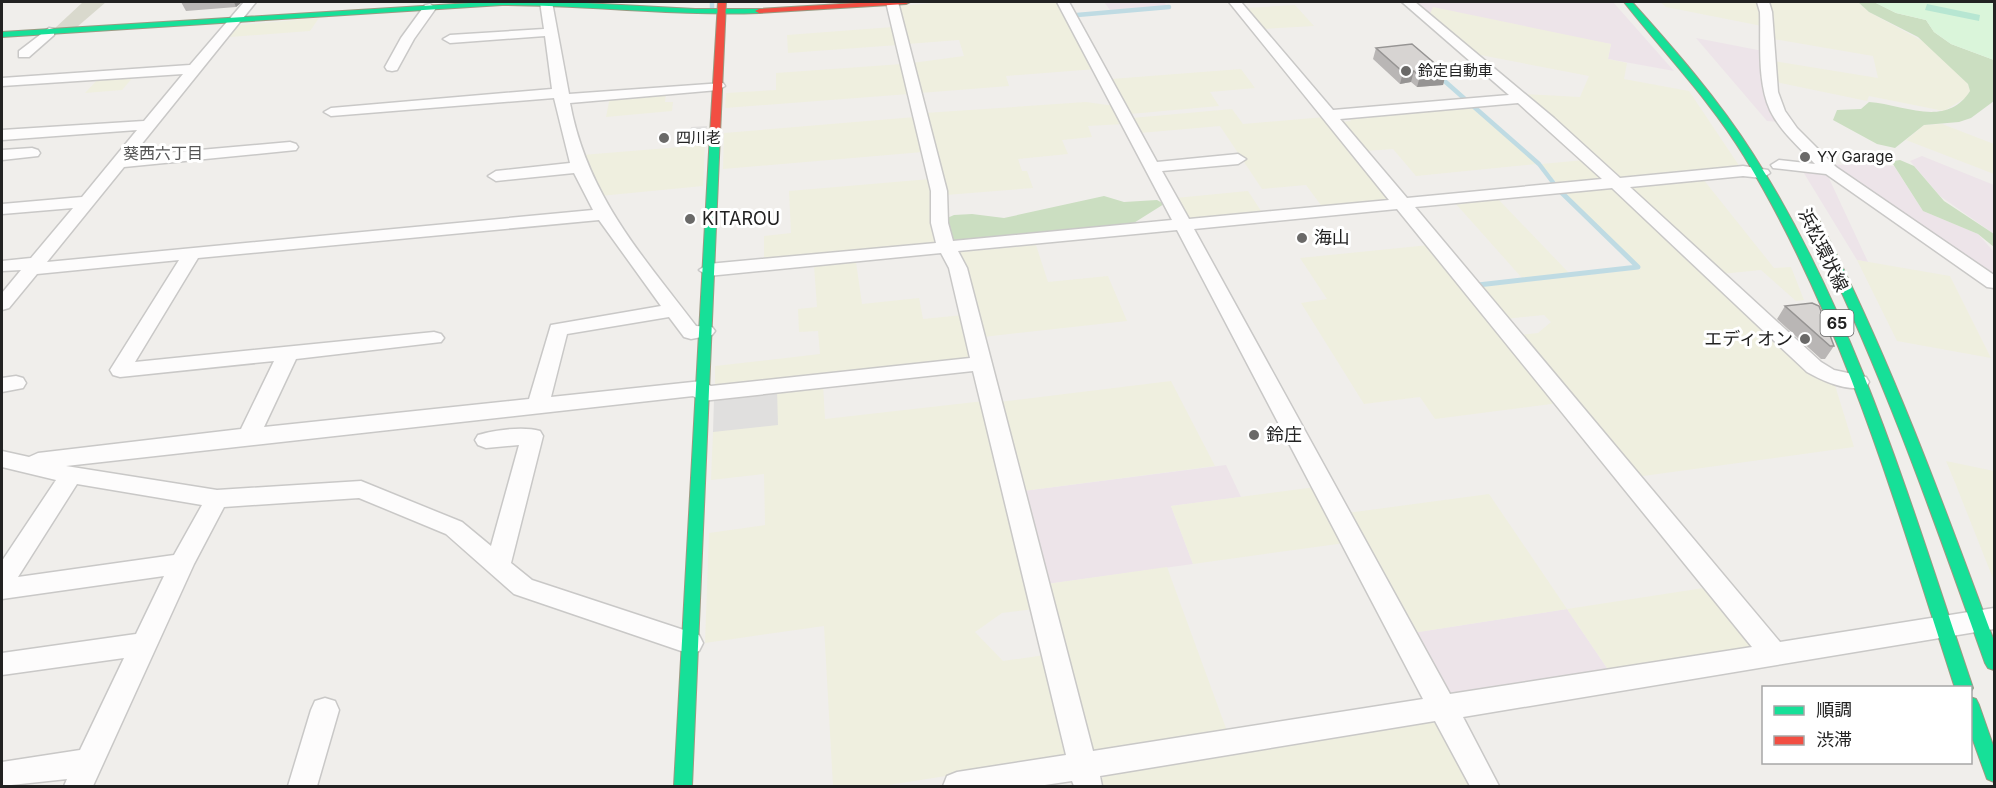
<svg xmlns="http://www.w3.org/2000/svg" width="1996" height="788" viewBox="0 0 1996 788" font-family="Inter,'Noto Sans JP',sans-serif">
<rect width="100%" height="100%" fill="#f0eeeb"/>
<path fill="#ede4e9" d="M1104,2H1164L1167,6L1110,10Z
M1412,2H1613L1674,71L1608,59L1611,44L1429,16Z
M1696,38L1763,51L1780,122L1767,121Z
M1922,156L1994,185V234L1940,196L1910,161Z
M1857,164L1894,166L1923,211L1978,234L1994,252V277L1832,165Z
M1802,170L1827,174L1868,262L1857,260Z
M1226,465L1241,497L1171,506L1193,564L1047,584L1023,491Z
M1567,609L1609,671L1454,695L1443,690L1412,633Z"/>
<path fill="#d9d9cd" d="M83,2H106L77,27L54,29Z"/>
<path fill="#efefdf" d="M945,2H1059L1096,69L1006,76L1009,86L920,93L912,63L964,56L959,40L907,44L898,6Z
M1660,2H1758L1762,26L1666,7Z
M1768,2H1858L1869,12L1926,43L1968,84L1970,91L1967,97L1944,111L1869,96L1867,101L1775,82L1774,61L1878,78L1873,56L1773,39L1772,13Z
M1295,5L1314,26L1263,29L1245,8Z
M1433,7L1611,44L1608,59L1627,63L1624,79L1689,91L1740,167L1622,179L1615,177L1522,94L1580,97L1589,76L1475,54L1429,16Z
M319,18L310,31L229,37L239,25Z
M893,27L898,45L788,53L787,35Z
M902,64L909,94L725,108L726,93L776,90V73Z
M1241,69L1255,88L1210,92L1219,106L1130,114L1111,79Z
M134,76L122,90L85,93L98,79Z
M666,93L665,102H673L672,111L606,117L610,97Z
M1086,102L1115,106L1124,124L1088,126L1092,137L1062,140L1068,154L1018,159L1022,171H1027L1033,188L946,195L925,113Z
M1470,105L1537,164L1416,176L1393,149L1365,151L1340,122L1351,121L1347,116Z
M1232,109L1243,124L1325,117L1392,199L1389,202L1323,208L1306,185L1262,189L1220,126L1140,133L1132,118Z
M915,117L923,152L723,169L724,133Z
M1942,124L1994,144V174L1906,140L1924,125Z
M705,145L703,186L600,196L582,155Z
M1585,160L1604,178L1602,181L1558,185L1541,164Z
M930,179L933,191L931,221L936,243L764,261V236L791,233L789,191Z
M1703,179L1774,268L1791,267L1804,300L1796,301L1761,270L1721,274L1629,189L1630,186Z
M1610,188L1618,190L1834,382L1854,447L1636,477L1518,335L1538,333L1551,322L1544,315L1505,319L1478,287L1641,269L1563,193Z
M1248,191L1263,214L1193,221L1186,219L1175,198Z
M1498,199L1569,273L1522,278L1456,204Z
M1036,245L1048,282L1108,276L1127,321L983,337L958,256L961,252Z
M1429,245L1559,403L1435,419L1420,397L1364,404L1301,303L1327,299L1300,258Z
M1857,260L1950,276L1991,358L1897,341Z
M856,262L862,304L919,298L923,319L963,315L974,360L715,388V366L820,354L818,331L799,332L798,309L817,307L814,266Z
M1171,381L1215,466L1023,491L999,402Z
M823,384L825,419L984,401L1034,609L1002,613L975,632L1003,661L1045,655L1068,749L1062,758L882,786H833L824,626L705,643L709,533L765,525L764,474L711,480L713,432L777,389Z
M1946,461L1994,471V581L1956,485Z
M1316,487L1345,543L1193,564L1171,506Z
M1489,494L1567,609L1710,587L1753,640L1752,648L1609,671L1567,609L1412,633L1347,513Z
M1167,567L1227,731L1098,752L1088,746L1047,584Z
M1432,722L1443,727L1474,786H1099L1098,784L1105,775Z"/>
<path fill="#cbdec1" d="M1858,2H1874L1896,13L1926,20L1934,32L1951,44L1994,60V101L1971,118L1959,122L1924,125L1895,148L1877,144L1833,120L1837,110L1861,109L1869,102C1903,104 1946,129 1970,91L1968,84L1918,37L1869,12Z
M1900,160L1914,166L1944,201L1994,234V247L1978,234L1923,211L1893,164L1894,161Z
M1104,196L1124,202L1157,200L1164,204L1129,226L962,244L950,241L945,219L954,215L972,214L1004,218Z"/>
<path fill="#daf5da" d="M1874,2H1994V60L1951,44L1934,32L1926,20L1896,13Z"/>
<path fill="#b7e6d2" d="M1927,4L1980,15L1979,21L1925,10Z"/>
<path fill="#e0dfde" d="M707,126L705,144L677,146L678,136L690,135L691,127Z
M777,389L778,425L713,432L714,399Z"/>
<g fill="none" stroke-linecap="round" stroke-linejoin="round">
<path stroke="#bfdbe3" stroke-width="4.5" d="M712,2V9
M1077,15L1169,7
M1440,77L1466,100
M1473,106L1539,164L1555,185"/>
<path stroke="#bfdbe3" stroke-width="5" d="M1478,285L1638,267L1562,193"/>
<defs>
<path id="street" d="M244,2H256L132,156L290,142L296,144L298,147L296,150L124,167L47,262L593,210L574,173L496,181L488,176L496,171L570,163L554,98L331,116L324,112L331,108L552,89L545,36L450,43L443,39L450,35L544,29L540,2H552L569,94L723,83L725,86L718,90L570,103C587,195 641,254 696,326L712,327L715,331L712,335L691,339L684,337L669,317L567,334L551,397L702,381L711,386L970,358L949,268L941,253L708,276L699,270L708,264L936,243L931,223V191L886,2H898L947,191L948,223L953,241L1172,220L1057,2H1069L1157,162L1238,154L1246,159L1238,164L1162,171L1189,219L1389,200L1229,2H1241L1333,110L1509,95L1402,2H1415L1554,118L1620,178L1743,166L1768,170L1770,173L1762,178L1743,176L1630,187L1821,362L1834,370L1866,377L1869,382L1866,387C1848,392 1823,381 1807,372L1612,188L1415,207L1780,642L1994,608V629L1463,717L1499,786H1470L1435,721L1100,776L1102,786H1074L1072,781L1038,786H943L947,776L957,772L1066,755L973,371L702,401L693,396L66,466L217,490L361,481L462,522L491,546L519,445L486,448L478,445L475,440L478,435C495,430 523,426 540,431L543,436L511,563L532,580L699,635L703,643L699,651L690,654L514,594L446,534L359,498L224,507L194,564L93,786H64L67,779L2,786V762L80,750L124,658L2,675V653L136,634L164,576L2,599V561L56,480L2,467V451L29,457L38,453L241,429L274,361L120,377L113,375L110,370L179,260L37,274L9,308L2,310V293L21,270L2,271V261L31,258L73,208L2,214V204L82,197L137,130L2,140V130L144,121L183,74L2,86V78L190,65ZM1518,103L1602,179L1407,198L1340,119ZM1397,209L1752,647L1450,694L1194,229ZM599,220L661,306L551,325L529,399L264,427L296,359L441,342L444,338L441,334L434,332L135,362L198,258ZM1177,230L1423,699L1093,751L967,268L958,251ZM77,484L202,505L174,555L18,577Z
M1757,2H1769L1772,12L1778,92L1785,111L1797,128L1836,167L1994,275V288L1987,287L1826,174L1773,168L1771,165L1779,160L1815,164C1799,147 1780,131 1770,110C1757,81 1761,43 1760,12Z
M430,4L436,8L414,39L397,70L392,71L387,70L385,67L401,38L425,5Z
M49,28L54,29V35L29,57H19V51Z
M32,148L38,150L40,153L38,156L2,160V150Z
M16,376L23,378L26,383L23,388L2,392V378Z
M325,698L335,701L339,710L317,786H288L311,710L315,701Z"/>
<path id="fast" d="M487,2H566L695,9H759L763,11L759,13C673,16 588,5 502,5L2,37V32Z
M1624,2H1632C1675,50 1718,99 1753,154C1857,317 1911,506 1973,688L1970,693V688H1955C1896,506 1844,321 1744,156C1710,100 1664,53 1624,2Z
M715,131L720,134L692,786H674L710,134Z
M1811,213L1817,216C1888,353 1941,497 1994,641V670L1988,668L1985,663C1931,511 1878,360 1805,216Z
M1970,697L1976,699L1979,705L1994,748V782L1987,779L1970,732Z"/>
<path id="jam" d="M718,2H726L720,134L715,137L710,134Z
M874,2H910L906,4L759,13L755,11L759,9Z"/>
</defs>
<use href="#street" stroke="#c9c8c7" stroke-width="3"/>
<use href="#fast" stroke="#999a82" stroke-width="2"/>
<use href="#jam" stroke="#999a82" stroke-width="2"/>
<use href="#street" fill="#fdfcfc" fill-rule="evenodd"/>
<use href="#fast" fill="#16e098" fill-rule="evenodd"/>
<use href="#jam" fill="#f24e42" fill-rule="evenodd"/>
</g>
<path fill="#b9b6b5" d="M181,2H242L236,7L186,11Z
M1376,48L1446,73L1443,85L1417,87L1411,82L1400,84L1373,59Z
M1785,306L1834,346L1825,359H1821L1777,319Z"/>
<path fill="#969493" d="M234,2H242L236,7Z
M1414,71L1411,82L1400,84L1403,72Z
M1446,73L1443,85L1417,87L1420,76Z"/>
<path fill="#d7d4d2" stroke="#969493" stroke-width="1.5" d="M1412,44L1446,73L1420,76L1414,71L1403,72L1376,48Z
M1812,303L1819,306L1834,346H1830L1785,306Z"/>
<g fill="#6a6968" stroke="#fff" stroke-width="2">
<circle cx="1406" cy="71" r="6"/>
<circle cx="664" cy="138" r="6"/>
<circle cx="1805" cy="157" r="6"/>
<circle cx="690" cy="219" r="6"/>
<circle cx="1302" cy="238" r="6"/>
<circle cx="1805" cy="339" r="6"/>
<circle cx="1254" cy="435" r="6"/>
</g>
<g text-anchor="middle" stroke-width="6" stroke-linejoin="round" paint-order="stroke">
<g font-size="15" fill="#222" stroke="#fff" text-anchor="start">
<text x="1418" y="76">鈴定自動車</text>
<text x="676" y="143">四川老</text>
<text x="1817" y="162">YY Garage</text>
</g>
<g font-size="16" fill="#555" stroke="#fff">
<text x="163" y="159">葵西六丁目</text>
</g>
<rect fill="#fff" stroke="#646464" stroke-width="1.5" x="1820.5" y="310" width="33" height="26" rx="4.5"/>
<g font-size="16" font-weight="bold" fill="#222">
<text x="1837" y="329">65</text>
</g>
<g font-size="18" fill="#222" stroke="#fff" text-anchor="start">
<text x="702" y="225">KITAROU</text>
<text x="1314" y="244">海山</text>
<text x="1793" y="345" text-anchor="end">エディオン</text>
<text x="1266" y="441">鈴庄</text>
</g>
<g font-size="18" fill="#222" stroke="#fff">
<text transform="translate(1823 250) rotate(64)" y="6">浜松環状線</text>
</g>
</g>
<rect width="1996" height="788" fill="none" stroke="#222222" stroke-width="6"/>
<rect x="1762" y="686" width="210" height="78" fill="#ffffff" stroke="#a7a7a7" stroke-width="1.5"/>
<rect x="1774" y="706" width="30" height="9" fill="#16e098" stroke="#a7a7a7" stroke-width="1.5"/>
<text x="1816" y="716" font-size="18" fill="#222222">順調</text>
<rect x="1774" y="736" width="30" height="9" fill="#f24e42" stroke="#a7a7a7" stroke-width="1.5"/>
<text x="1816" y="746" font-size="18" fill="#222222">渋滞</text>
</svg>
